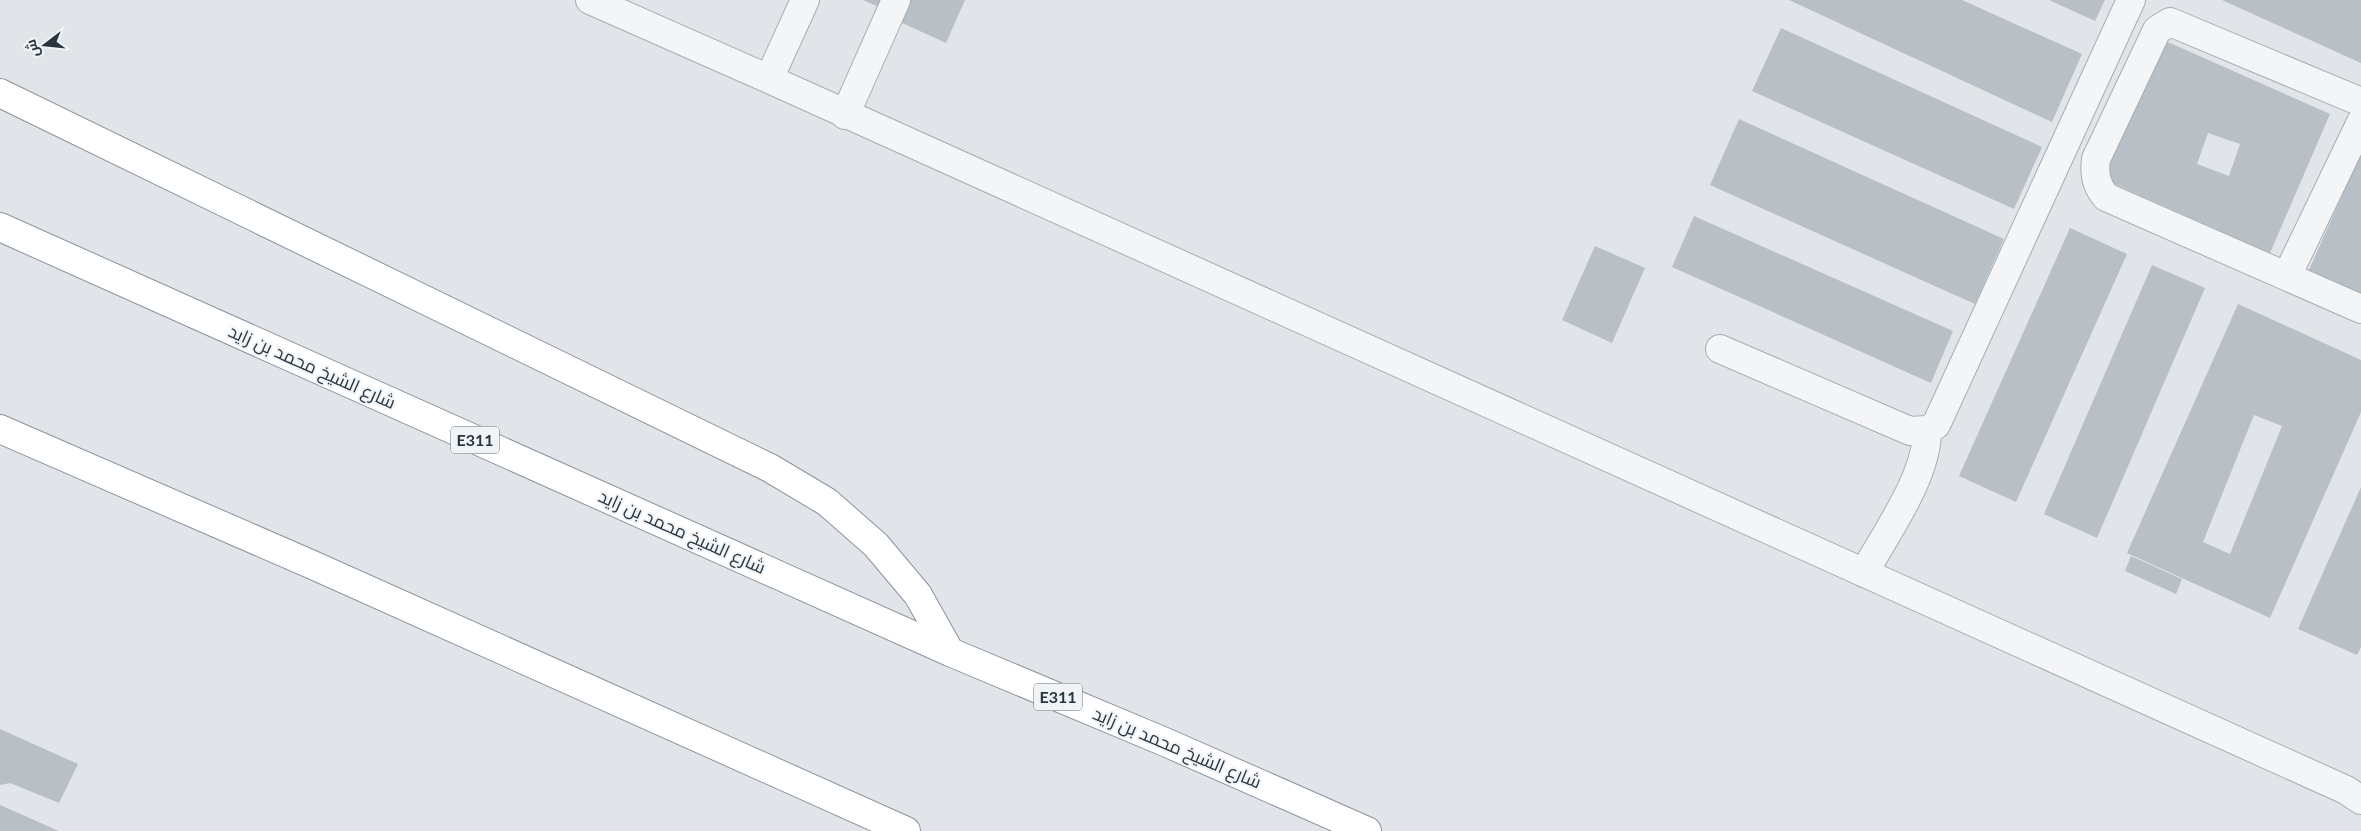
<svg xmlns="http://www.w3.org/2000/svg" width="2361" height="831" viewBox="0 0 2361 831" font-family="Lato,Cairo,sans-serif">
<rect width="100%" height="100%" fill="#e1e5e9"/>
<path fill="#b8bfc5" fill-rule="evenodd" d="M863,0H883L879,7Z
M910,0H965L946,43L900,22Z
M1789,0H1962L2082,54L2052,122Z
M2049,0H2105L2095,21Z
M2222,0H2361V63Z
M1781,28L2042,147L2014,209L1752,91Z
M2161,39L2330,114L2270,253L2101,178ZM2208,133L2240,144L2229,176L2197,164Z
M1739,119L2004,239L1975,304L1710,185Z
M2361,153V297L2308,272Z
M1694,216L1953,331L1931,383L1672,267Z
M2070,228L2127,254L2016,502L1959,476Z
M1595,246L1645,268L1612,343L1562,320Z
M2152,265L2205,288L2097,538L2044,514Z
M2238,304L2361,360V412L2270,618L2127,553ZM2254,415L2282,426L2230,554L2203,542Z
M2361,487V647L2357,655L2298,629Z
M2131,556L2182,579L2176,594L2125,571Z
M0,729L78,764L59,803L10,783L0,785Z
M0,805L59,831H0Z"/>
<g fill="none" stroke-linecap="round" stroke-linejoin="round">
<defs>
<path id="street" d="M590,0L769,79L2346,790L2361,800
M769,79L805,0
M2361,102L2170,22L2157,30L2096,159C2094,174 2096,185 2106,197L2361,309
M845,115L896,0
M2287,276L2361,122
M1720,349L1910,431L1927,430L1936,425L2131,0
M1864,573C1886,533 1928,475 1927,430"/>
<path id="highway" d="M0,93L770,468L827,502L876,545L918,595L950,652
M0,227L950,652L1165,742L1367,831
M0,429L315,566L906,831"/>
</defs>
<use href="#street" stroke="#a6adb3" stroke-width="30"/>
<use href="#highway" stroke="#89959e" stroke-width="30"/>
<use href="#street" stroke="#f3f5f7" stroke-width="28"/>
<use href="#highway" stroke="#fff" stroke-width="28"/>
</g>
<g text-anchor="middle" stroke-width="4" stroke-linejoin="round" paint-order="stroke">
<g fill="#f0f4f6" stroke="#656f76" stroke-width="1">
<rect x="451" y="426.5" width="48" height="27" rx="4"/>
<rect x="1034" y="683.5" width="48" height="27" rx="4"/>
</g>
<g font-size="16" font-weight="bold" fill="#2a363f">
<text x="475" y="446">E311</text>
<text x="1058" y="703">E311</text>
</g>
<g font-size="18" fill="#2a363f" stroke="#f0f4f6">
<text transform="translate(312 367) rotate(24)" y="6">شارع الشيخ محمد بن زايد</text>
<text transform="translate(682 532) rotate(24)" y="6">شارع الشيخ محمد بن زايد</text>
<text transform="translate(1177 748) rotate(23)" y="6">شارع الشيخ محمد بن زايد</text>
</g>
</g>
<g transform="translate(45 45) rotate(254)" stroke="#f0f4f6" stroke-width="4" paint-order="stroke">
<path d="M0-4L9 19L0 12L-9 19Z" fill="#2a363f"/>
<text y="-8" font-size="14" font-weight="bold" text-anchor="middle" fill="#2a363f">ش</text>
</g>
</svg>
